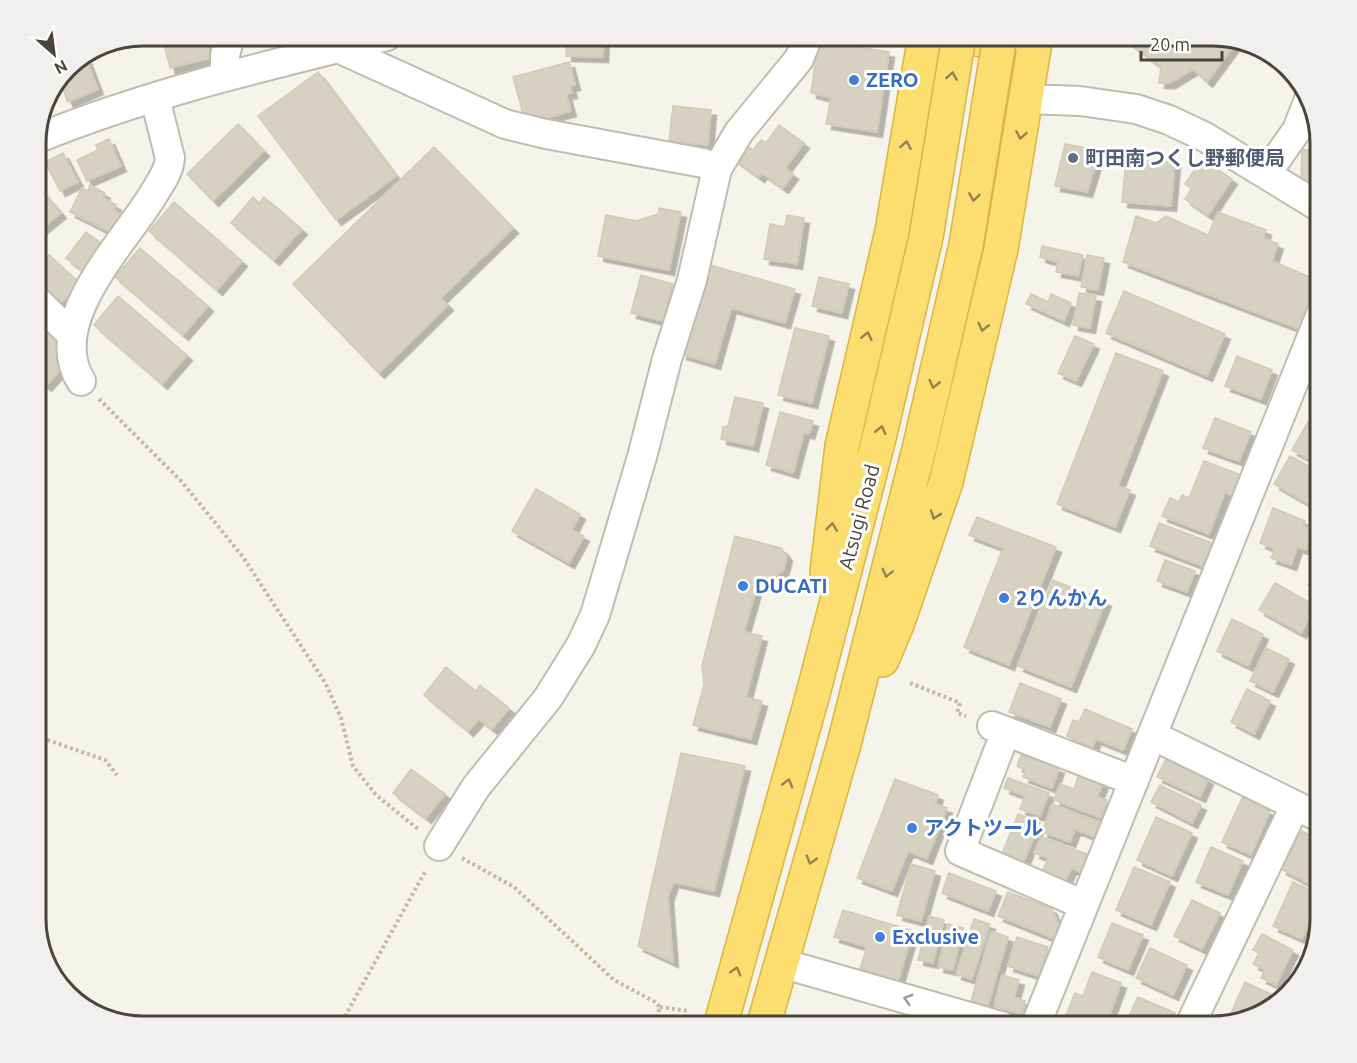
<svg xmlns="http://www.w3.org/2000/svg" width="1357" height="1063" viewBox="0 0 1357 1063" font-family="Ubuntu,'Noto Sans JP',sans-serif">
<defs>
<filter id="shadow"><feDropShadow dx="5.5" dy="5.5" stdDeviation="0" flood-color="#0004"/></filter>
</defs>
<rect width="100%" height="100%" fill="#f5f4eb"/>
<path fill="#d7d1c1" stroke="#d2cab4" stroke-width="1.5" filter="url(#shadow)" d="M162,36H206L211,58L170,68Z
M567,36H604L603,57L566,56Z
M1121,36H1214L1235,44L1207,82L1193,69L1170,83H1159L1161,67Z
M818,41L889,52L877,132L826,124L831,98L811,93Z
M86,58L98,89L68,102L59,80L72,63Z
M569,62L575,85L570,86L572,93L566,94L571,111L549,117L548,124L525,121L513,77Z
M318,72L396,176L336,220L258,116Z
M673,106L711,110L708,145L669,141Z
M238,124L264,151L213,201L187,174Z
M779,125L804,143L785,168L793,174L783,188L762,173L759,177L734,159L745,145L753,150L761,140L766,143Z
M109,139L121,166L87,181L77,160L98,150L96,145Z
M1065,144L1100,150L1087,192L1055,186Z
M434,147L513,228L441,298L448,305L379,373L293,284Z
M1321,149V181H1301L1302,150Z
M63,153L78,182L60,191L45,162Z
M1126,159L1175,162L1171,206L1122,202Z
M1202,159L1232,179L1208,215L1185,199L1192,189L1185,184Z
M36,184L61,213L36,233Z
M90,185L105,193L103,198L116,205L113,210L124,216L114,234L70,212L82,188L88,191Z
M253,197L259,203L264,197L302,229L274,260L231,223Z
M174,202L242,261L217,290L149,231Z
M659,208L681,212L669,270L598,256L606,215L636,221L658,214Z
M1218,212L1266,230L1264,238L1278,244L1272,261L1319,281L1299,329L1123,262L1136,216L1156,223L1166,216L1208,235Z
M787,215L804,218L797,264L764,259L770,224L785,227Z
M86,232L102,244L82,270L66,258Z
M1042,246L1083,255L1078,276L1056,272L1058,262L1040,257Z
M140,248L208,306L183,335L115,277Z
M49,255L80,283L61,303L36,280V268Z
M1087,255L1104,258L1098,290L1081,287Z
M706,264L795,289L785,323L731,308L715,364L681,354Z
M641,275L673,284L663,321L631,313Z
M819,277L849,284L842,313L812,306Z
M1124,291L1225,334L1207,376L1106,333Z
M1079,293L1096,296L1090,328L1073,325Z
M1031,294L1048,302L1051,294L1071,303L1064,321L1026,304Z
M118,296L187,355L162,384L94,325Z
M46,327L60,340L56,345L63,352L56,360L63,367L46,386L36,377V338Z
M795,328L829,336L812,403L778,395Z
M1075,336L1094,344L1076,381L1058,373Z
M1116,353L1163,371L1118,486L1130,490L1115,527L1057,504Z
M1237,356L1272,370L1261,399L1225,386Z
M735,397L763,403L753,446L721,439L723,427L728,426Z
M780,412L813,421L809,434L804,432L793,473L766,465Z
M1312,415L1321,420V459L1318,464L1292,450Z
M1215,418L1251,432L1239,461L1203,448Z
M1290,456L1321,473V495L1314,507L1274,484Z
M1204,461L1241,475L1233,496L1225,492L1209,534L1162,516L1170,498L1179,502L1182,495L1189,498Z
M536,489L580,514L572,530L584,536L569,563L512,531Z
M1273,508L1305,521L1303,526L1313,530L1306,550L1297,547L1291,565L1271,558L1275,549L1260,543Z
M977,517L1056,547L1009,665L964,647L1003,548L969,535Z
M1159,523L1212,543L1203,566L1150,546Z
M735,536L781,548L787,556L783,571L757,586L744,632L762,636L746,697L762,701L751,739L693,725L704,685L702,665Z
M1165,560L1195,571L1187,592L1157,581Z
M1319,565H1321V592L1308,585Z
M1053,580L1106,601L1071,687L1018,666Z
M1275,583L1316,606L1301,633L1259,610Z
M1232,619L1263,634L1248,666L1217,651Z
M1266,648L1289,659L1273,692L1250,681Z
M446,667L476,691L480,685L509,708L492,729L479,719L468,731L424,695Z
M1020,683L1061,699L1050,727L1009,712Z
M1247,689L1270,701L1254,734L1231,722Z
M1085,709L1132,729L1123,750L1096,739L1092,747L1067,736L1073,720L1079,722Z
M681,753L745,766L714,891L673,882L668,897L673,962L638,946Z
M1021,755L1059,768L1052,788L1023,777L1026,770L1017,766Z
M1166,759L1208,779L1200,797L1157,777Z
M411,769L445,794L426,818L393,793Z
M1079,774L1103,783L1097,797L1107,800L1101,818L1054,800L1060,784L1074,789Z
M1008,778L1049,793L1040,816L1020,809L1025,796L1004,788Z
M895,779L938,795L935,804L947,808L927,859L908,851L892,891L857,878Z
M1160,785L1201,805L1192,823L1151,802Z
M1242,798L1270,811L1251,855L1222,842Z
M1052,804L1099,822L1094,837L1075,829L1070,842L1042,832Z
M1018,814L1040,823L1023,863L1002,854Z
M1156,817L1192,833L1172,876L1137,860Z
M1302,831L1321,841V885L1319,889L1281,869Z
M1041,837L1087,854L1080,872L1071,868L1065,882L1042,873L1048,858L1034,853Z
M1211,847L1243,861L1228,895L1196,882Z
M911,864L935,871L921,921L897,915Z
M1134,867L1170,882L1151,925L1116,910Z
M949,873L996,891L988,911L942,893Z
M1293,882L1321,895L1302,939L1273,926Z
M1008,892L1051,908L1059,925L1053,938L998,916Z
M1192,900L1220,913L1202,949L1174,936Z
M843,910L913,931L898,981L860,969L867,947L834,937Z
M929,916L944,920L933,963L918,960Z
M974,919L990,924L972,979L956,974Z
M1112,923L1143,935L1128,970L1098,957Z
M948,924L963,928L953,970L938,967Z
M991,931L1008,937L988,1005L971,1001Z
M1262,934L1293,950L1276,985L1261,978L1265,970L1253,964L1259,953L1253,950Z
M1017,937L1048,947L1039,976L1008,966Z
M1150,948L1187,965L1173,995L1136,978Z
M1092,972L1121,983L1105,1027H1075L1063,1023L1075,993L1083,996Z
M1002,975L1019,980L1014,997L1025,1001L1022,1014L994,1006Z
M1245,982L1273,995L1265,1013L1261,1016L1230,1023L1227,1022Z
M1138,997L1175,1013L1169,1027H1124Z
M868,1020L884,1027H865Z"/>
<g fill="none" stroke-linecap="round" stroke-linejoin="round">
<defs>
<path id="minor" d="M338,48L505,124L546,134L703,163L717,169
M225,77V55L230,36
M1027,99L1080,101L1136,109L1169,120L1205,137L1321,208
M36,139C149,93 269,65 387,36
M1266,174L1297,130L1310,97
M36,300L72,335
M81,381C44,322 124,243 153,195C160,183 169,172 170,158L155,98
M992,726L1134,781
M1006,731L960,851L1084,905
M1152,735L1321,818
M439,846L476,787L548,698L581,645L595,615L642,457L667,359L692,280L717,169L739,132L799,59L808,36
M781,963L1004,1027
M1035,1027L1321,314
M1189,1027L1295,806"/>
<path id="highway" d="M950,36L993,41L1008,36
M827,572L842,446L892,231L925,36
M882,660L898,622L946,482L1001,249L1036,36
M720,1027L814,690L879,438L926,237
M763,1027L844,744L920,445L966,245"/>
</defs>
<use href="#minor" stroke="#c1bdae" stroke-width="32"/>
<use href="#highway" stroke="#ddb43e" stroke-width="36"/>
<path stroke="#c3ba9f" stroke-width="4" stroke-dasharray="3 3" stroke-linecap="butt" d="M99,399L182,482L243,557L326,684L341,718L353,766L376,795L418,829
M910,683L960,703L957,713L966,716
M36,736L105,760L117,775
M462,858L514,887L614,980L655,1002L660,1007L653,1027
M660,1007L688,1011
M339,1027L426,870"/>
<use href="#minor" stroke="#fff" stroke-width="28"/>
<use href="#highway" stroke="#fcdd6f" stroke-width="33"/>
<defs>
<path id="highway-bridge" d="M926,237L959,36
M966,245L1000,36"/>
</defs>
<use href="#highway-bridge" stroke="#ddb43e" stroke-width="36" stroke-linecap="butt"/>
<use href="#highway-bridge" stroke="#fcdd6f" stroke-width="33"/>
</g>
<defs><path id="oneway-chevron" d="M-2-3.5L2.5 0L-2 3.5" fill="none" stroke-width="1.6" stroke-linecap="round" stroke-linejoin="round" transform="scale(1.5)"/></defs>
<g stroke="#91824f">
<use href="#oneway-chevron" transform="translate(952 76) rotate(-81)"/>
<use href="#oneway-chevron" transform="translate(1021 135) rotate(100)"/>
<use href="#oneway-chevron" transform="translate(906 145) rotate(-80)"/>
<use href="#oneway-chevron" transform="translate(974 197) rotate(99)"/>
<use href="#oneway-chevron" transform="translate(983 327) rotate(103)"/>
<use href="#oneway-chevron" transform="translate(867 336) rotate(-77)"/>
<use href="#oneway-chevron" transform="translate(934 384) rotate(103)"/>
<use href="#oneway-chevron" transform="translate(881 430) rotate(-77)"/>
<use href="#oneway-chevron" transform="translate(935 515) rotate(109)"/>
<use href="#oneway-chevron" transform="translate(832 527) rotate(-83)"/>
<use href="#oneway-chevron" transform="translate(887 573) rotate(104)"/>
<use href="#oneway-chevron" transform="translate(788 783) rotate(-74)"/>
<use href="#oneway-chevron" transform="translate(811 860) rotate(106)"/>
<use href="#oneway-chevron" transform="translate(736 971) rotate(-74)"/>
</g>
<use stroke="#9b9992" href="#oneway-chevron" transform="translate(908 999) rotate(-164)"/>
<g fill="#3f7fe0" stroke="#fff" stroke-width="2">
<circle cx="854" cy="80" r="6"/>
<circle cx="743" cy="586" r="6"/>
<circle cx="1004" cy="598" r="6"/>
<circle cx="912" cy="828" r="6"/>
<circle cx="880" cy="937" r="6"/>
</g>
<circle fill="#5c6f8a" stroke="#fff" stroke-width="2" cx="1073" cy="158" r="6"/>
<g text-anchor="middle" stroke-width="6" stroke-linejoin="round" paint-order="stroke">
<g font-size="20" font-weight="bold" fill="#366cbe" stroke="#fff" text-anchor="start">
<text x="866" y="87">ZERO</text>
<text x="755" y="593">DUCATI</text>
<text x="1016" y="605">2りんかん</text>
<text x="924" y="835">アクトツール</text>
<text x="892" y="944">Exclusive</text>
</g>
<g font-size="20" font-weight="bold" fill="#4e5e75" stroke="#fff" text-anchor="start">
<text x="1085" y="165">町田南つくし野郵便局</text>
</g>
<g font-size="20" fill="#4a4539" stroke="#fff">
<text transform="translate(859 517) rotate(-75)" y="7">Atsugi Road</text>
</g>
</g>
<path d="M0 0H1357V1063H0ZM143 46H1213A97 97 0 0 1 1310 143V919A97 97 0 0 1 1213 1016H143A97 97 0 0 1 46 919V143A97 97 0 0 1 143 46Z" fill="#f1f0ef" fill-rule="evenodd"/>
<path fill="none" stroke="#4a4539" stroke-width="3" d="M143 46H1213A97 97 0 0 1 1310 143V919A97 97 0 0 1 1213 1016H143A97 97 0 0 1 46 919V143A97 97 0 0 1 143 46Z"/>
<g transform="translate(54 54) rotate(152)" stroke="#ffffff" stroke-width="4.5" paint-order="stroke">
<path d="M0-4.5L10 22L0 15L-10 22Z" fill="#4a4539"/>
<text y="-9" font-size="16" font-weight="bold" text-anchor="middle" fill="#4a4539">N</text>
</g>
<path d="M1141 51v9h81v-9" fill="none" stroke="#4a4539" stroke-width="3"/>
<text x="1150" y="51" font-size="18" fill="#4a4539" stroke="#ffffff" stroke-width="4.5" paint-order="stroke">20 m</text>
</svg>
